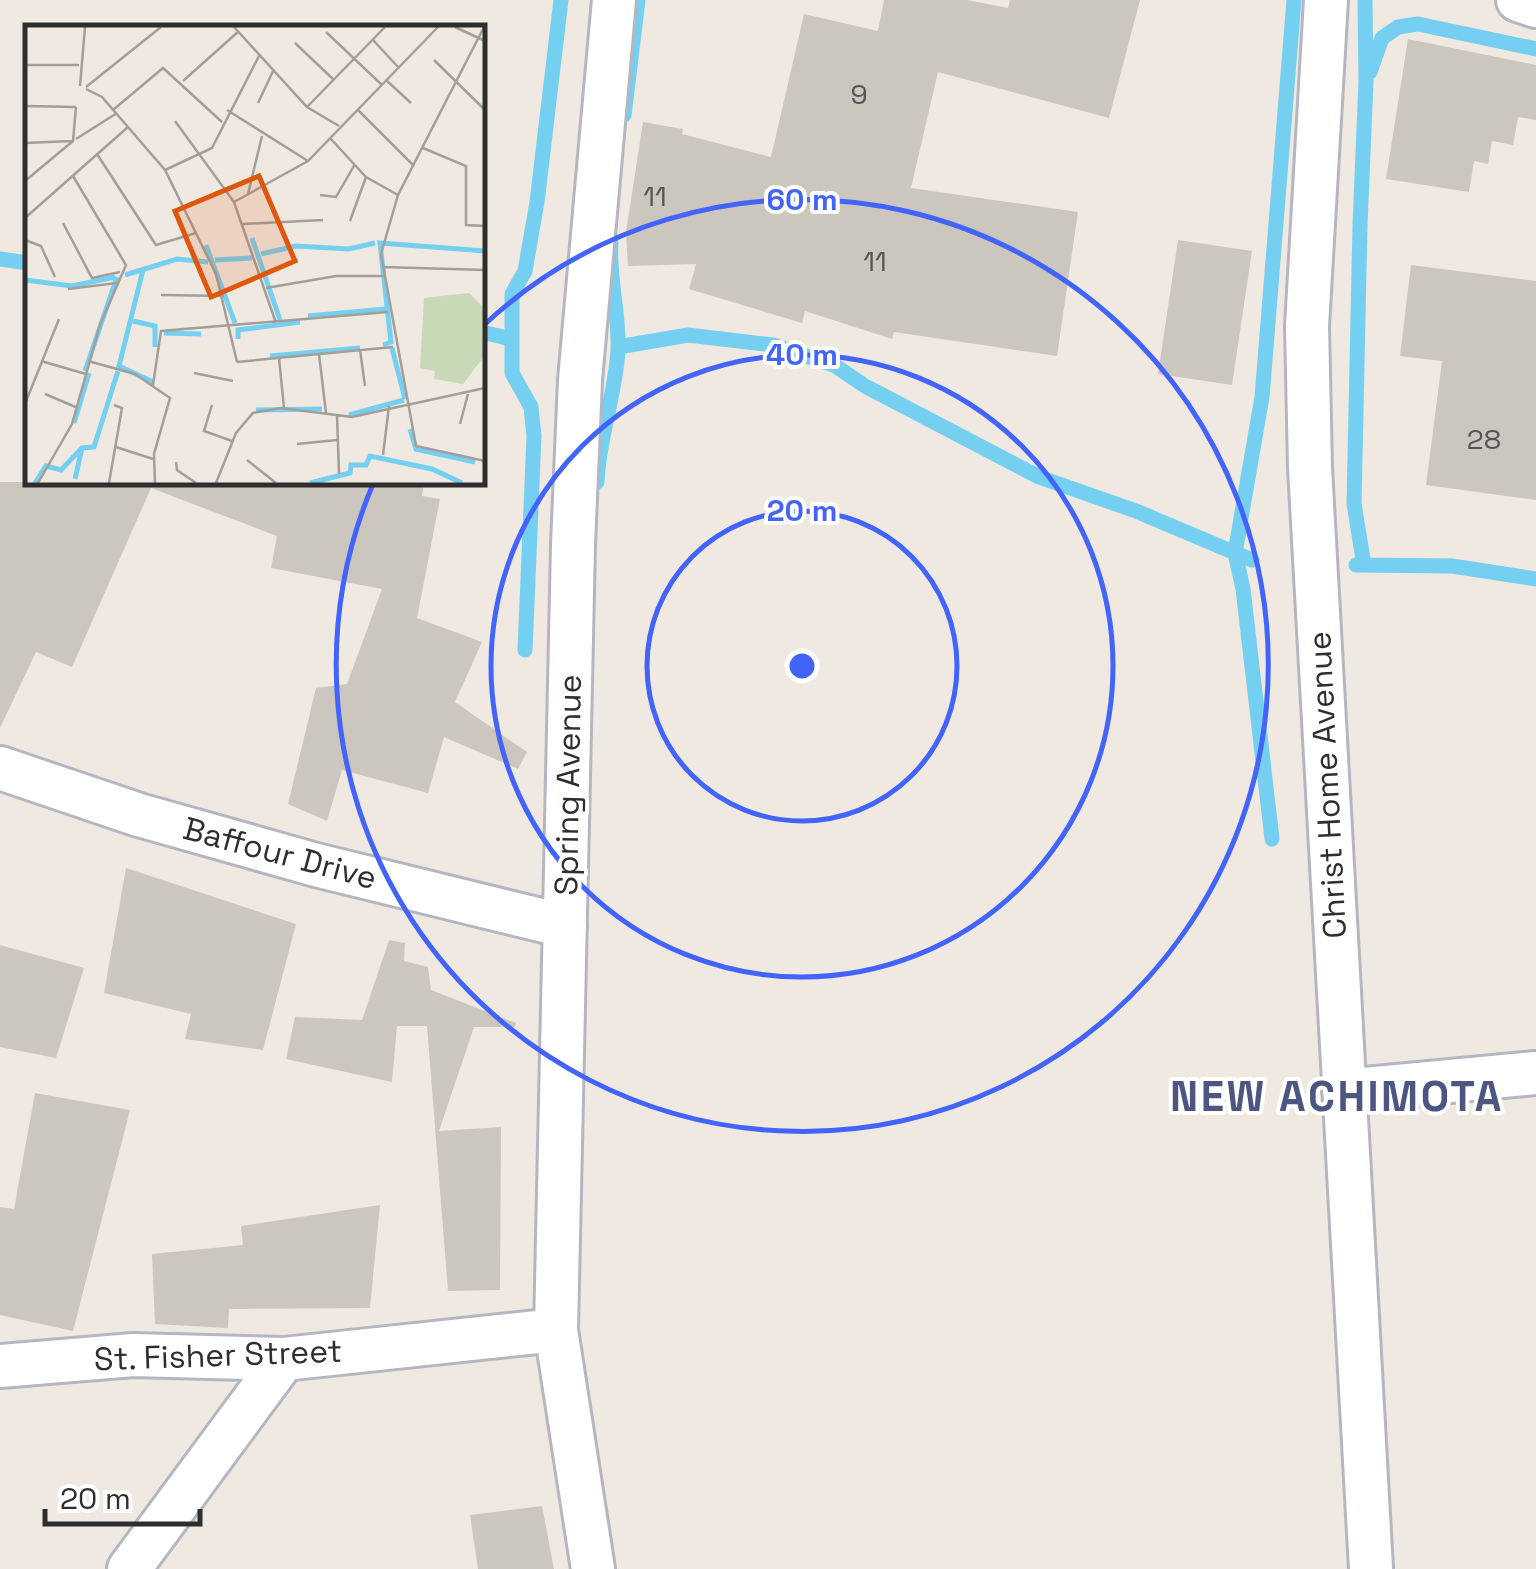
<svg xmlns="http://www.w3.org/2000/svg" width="1536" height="1569" viewBox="0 0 1536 1569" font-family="'Space Grotesk',sans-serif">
<rect width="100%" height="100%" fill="#efe9e1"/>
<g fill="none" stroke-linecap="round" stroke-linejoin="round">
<path stroke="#75cff0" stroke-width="15" d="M1370,72L1382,38L1398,27L1418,24L1536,49
M624,115L638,0
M0,259L28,263
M482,332L511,339
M618,347L688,335L773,345L834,365L865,386L1039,477L1136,511L1252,560
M597,482C599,437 615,396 618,351C620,315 608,278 611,242
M1356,565L1452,566L1536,579
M1364,565L1354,504L1360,225L1366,81L1365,0
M525,650L534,436L531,407L512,373V294L525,271L537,202L561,0
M1272,839L1243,589L1235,553L1262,397L1294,0"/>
</g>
<path fill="#cbc7bf" d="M884,0H967L1008,8L1010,0H1140L1109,118L938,72L911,188L1078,212L1057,356L894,332L892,339L805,311L802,323L689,289L696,264L628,266L626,232L643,122L683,129L682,134L771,157L804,14L878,31Z
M1408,39L1536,65V120L1518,117L1513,145L1492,141L1488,164L1474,161L1469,192L1386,179Z
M1178,240L1252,251L1232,385L1158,374Z
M1411,265L1536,281V500L1426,485L1442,361L1400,356Z
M0,482H424L422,496L440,499L417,618L482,642L455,702L527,752L518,769L444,737L428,793L342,770L327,821L288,804L316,688L347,684L382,589L271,568L277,536L151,488L72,667L36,652L0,728Z
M126,868L296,924L263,1050L185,1039L191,1014L104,993Z
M389,940L405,943L404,961L428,967L431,990L516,1023L515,1027H474L439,1131L501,1127L500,1290L448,1291L427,1026H397L392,1082L286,1059L295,1017L362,1020Z
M0,945L84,968L56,1058L0,1047Z
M35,1093L130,1110L73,1331L0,1315V1207L14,1209Z
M380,1205L370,1308L229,1309L228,1328L155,1324L152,1254L243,1245L241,1226Z
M542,1506L554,1569H478L470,1515Z"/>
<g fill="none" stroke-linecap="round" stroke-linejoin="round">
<defs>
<path id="minor" d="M1326,0L1307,326L1310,468L1371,1569
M1518,0L1536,6
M0,768L139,815L316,865L565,926
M1344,1091L1536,1073
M0,1366L133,1355L284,1359L556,1330
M129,1569L284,1359
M593,1569L556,1330L573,545L580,380L614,0"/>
</defs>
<use href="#minor" stroke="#b4b7c1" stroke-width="48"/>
<use href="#minor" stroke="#fff" stroke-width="42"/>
</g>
<g fill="none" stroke="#4264fb" stroke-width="5">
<circle cx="802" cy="666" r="155"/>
<circle cx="802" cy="666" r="311"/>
<path d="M484 325A466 466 0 1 1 373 484"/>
</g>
<g text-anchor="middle" stroke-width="8" stroke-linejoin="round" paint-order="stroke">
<g font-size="28" fill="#555452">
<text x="859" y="104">9</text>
<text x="655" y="206">11</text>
<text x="875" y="271">11</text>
<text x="1484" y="449">28</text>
</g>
<g font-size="32" fill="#2e2e2e" stroke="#fff">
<text transform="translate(568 785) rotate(-89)" y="11">Spring Avenue</text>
<text transform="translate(1327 785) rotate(-93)" y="11">Christ Home Avenue</text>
<text transform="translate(280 853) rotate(15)" y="11">Baffour Drive</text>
<text transform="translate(218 1355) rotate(-2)" y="11">St. Fisher Street</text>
</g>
<g font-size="42" font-weight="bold" letter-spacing="2.5" fill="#4d5680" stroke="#fff">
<text x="1337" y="1111">NEW ACHIMOTA</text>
</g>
</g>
<g transform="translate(25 25)">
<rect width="460" height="460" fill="#efe9e1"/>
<path d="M444,268L460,284V330L438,359L409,354L410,346L395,343L399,273Z" fill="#c8d9b8"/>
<path fill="none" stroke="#75cff0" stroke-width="5" d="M227,213L255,295M181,220L210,298M236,229L271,221L324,224L350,218M190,235L227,233M118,245L94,341L128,357M100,250L152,234L183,237M0,255L47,261L90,252M283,291L360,284M108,296L130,301V322M139,308L176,309M213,314V305L275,297M358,320L366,317L355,218L460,226M367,323L380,374M245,331L335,323M60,346L92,252M231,385L297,384M324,390L379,375M49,398L64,348M385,404L391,424L450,437M50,454L57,423M10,458L21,441L36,445L57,423L69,422L93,346M285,458L325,448L326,440H341L345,431L407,444L437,458"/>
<path fill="none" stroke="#a29e99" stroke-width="2.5" d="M209,2L282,82L314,101M430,2L460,16M459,2L373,170L356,229L391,421L460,436M301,7L357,60M348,15L373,42M270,18L309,55M409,35L460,85M0,40H54M361,55L386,78M158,56L214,6M55,61L60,2M61,62L136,2M61,64L77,72L140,145L191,249L212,337M233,78L249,44M0,81L51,82M282,82L360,2M332,84L388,140M88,85L138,43L197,97M202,85L283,136M150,96L209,177L251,298M305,113L341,152L373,170M51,114L92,88M0,118L47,116M398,123L441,141V200L460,201M72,129L131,220L171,208M140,145L187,123L235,29M0,156L48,116L51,82M223,169L237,111M295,170L311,172L330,139M209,177L283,136L413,2M0,193L103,102M325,196L341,152M38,198L67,253L95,247M218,199L298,195M0,215L16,221L30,252M358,242L460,245M241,263L311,251H359M43,264L92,258M136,270L199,271M335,325L340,361M294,329L301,388M254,333L259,383M16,336L61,349M63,336L110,349L145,373L129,429L130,458M212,337L368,322M169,348L208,356M128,360L136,306L363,287M20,369L53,383M0,379L34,294M187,380L179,406L207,416M312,390L314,449M435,399L443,369M272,419L312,415M91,422L128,434M358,430L364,381M222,435L251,458M151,437L152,445L171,458M13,458L47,399L75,300L101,240L48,151M84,458L97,383L89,380M191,458L211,408L228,388L256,383L327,392L460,363"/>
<path fill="#df570e" fill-opacity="0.15" stroke="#df570e" stroke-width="5" d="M234,151L270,236L186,272L150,186Z"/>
<rect width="460" height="460" fill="none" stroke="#2e2e2e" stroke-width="5"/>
</g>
<circle cx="802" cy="666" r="15" fill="#4264fb" stroke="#fff" stroke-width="5"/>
<g font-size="30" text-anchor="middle" font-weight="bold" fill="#4264fb" stroke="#fff" stroke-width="8" stroke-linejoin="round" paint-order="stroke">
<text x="802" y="210">60 m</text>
<text x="802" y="365">40 m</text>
<text x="802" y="521">20 m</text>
</g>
<path d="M45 1509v15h155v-15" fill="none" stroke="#2e2e2e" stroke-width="5"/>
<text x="60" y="1509" font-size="30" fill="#2e2e2e" stroke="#ffffff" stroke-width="8" paint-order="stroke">20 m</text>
</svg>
